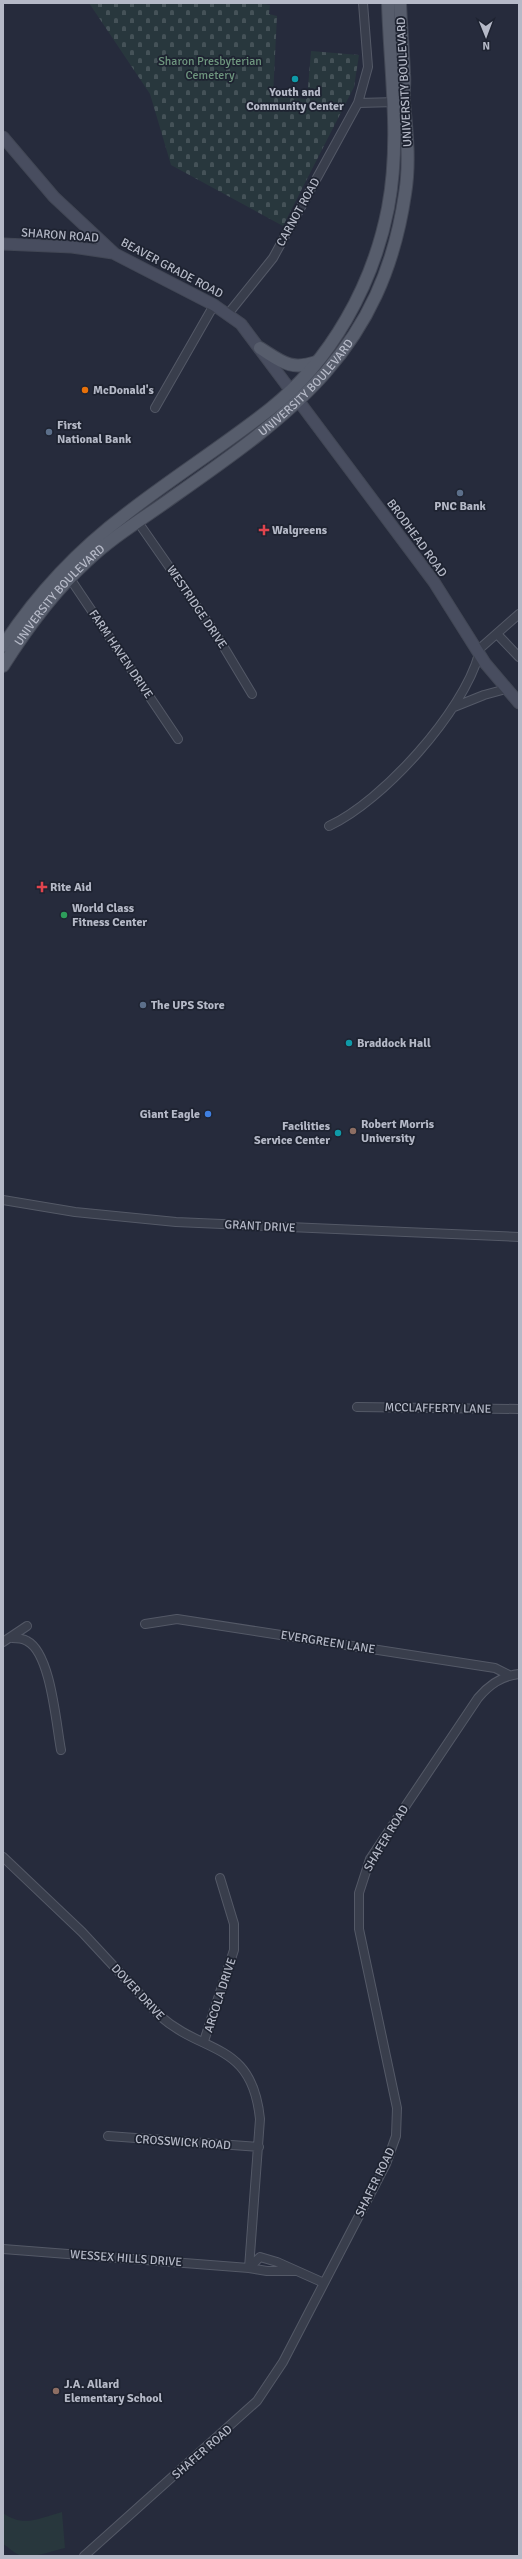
<svg xmlns="http://www.w3.org/2000/svg" width="522" height="2559" viewBox="0 0 522 2559" font-family="Signika,sans-serif">
<defs>
<pattern id="cemetery-stones" width="16" height="16" patternUnits="userSpaceOnUse"><rect width="16" height="16" fill="#28373d"/><path d="M2 7V4a2 2 0 0 1 4 0v3zM10 15v-3a2 2 0 0 1 4 0v3z" fill="#455258"/></pattern>
</defs>
<rect width="100%" height="100%" fill="#262b3c"/>
<path fill="url(#cemetery-stones)" d="M89,3H259L270,5L269,14L277,16L273,96L307,99L311,51L359,55L354,87L283,226L171,165L150,94Z"/>
<path fill="#28373d" d="M62,2512L65,2548C52,2551 32,2559 19,2555C13,2552 8,2547 3,2544V2513C24,2528 39,2518 62,2512Z"/>
<g fill="none" stroke-linecap="round" stroke-linejoin="round">
<defs>
<path id="street" d="M358,103L397,102
M228,314L273,258L358,103L368,67L363,3
M155,408L214,305
M138,522L216,634L252,694
M67,574L178,739
M497,634L519,657
M477,651L519,614
M454,707L484,695L506,689
M329,826C383,801 463,712 479,654
M3,1200L75,1212L176,1222L519,1237
M357,1407L519,1409
M145,1624L177,1619L495,1668L509,1675
M12,1638C17,1638 22,1638 27,1641C51,1653 56,1724 61,1750
M3,1642L27,1626
M3,1857L82,1932L160,2016C204,2055 252,2041 260,2119L249,2268
M204,2041L234,1950V1924L220,1878
M108,2136L259,2147
M3,2249L249,2268L267,2271H295
M249,2268L260,2257L277,2262L324,2283
M84,2556L257,2401L283,2362L386,2164L396,2136L397,2108L359,1929V1893L370,1859L478,1698C489,1685 501,1676 519,1674"/>
<path id="secondary" d="M3,137L54,197L115,254L214,305L241,324L434,582L485,663L519,703
M3,244L72,247L113,253"/>
<g id="primary">
<path d="M260,348C281,361 290,371 316,362"/>
<path d="M3,646C36,595 77,551 126,514C172,478 223,446 270,409C331,361 373,285 388,208C401,140 390,71 388,3"/>
<path id="s1" d="M3,666C27,628 53,592 86,562C112,537 144,518 173,497C293,413 382,350 405,194C410,164 407,133 404,103C403,93 405,83 404,74C403,50 401,27 400,3"/>
</g>
</defs>
<use href="#street" stroke="#545967" stroke-width="10"/>
<use href="#secondary" stroke="#424755" stroke-width="13"/>
<use href="#primary" stroke="#424755" stroke-width="14"/>
<use href="#street" stroke="#393e4c" stroke-width="8"/>
<use href="#secondary" stroke="#484d5f" stroke-width="11"/>
<use href="#primary" stroke="#575d6c" stroke-width="12"/>
</g>
<g fill="#0f9aa8" stroke="#1e2331" stroke-width="1.5">
<circle cx="295" cy="79" r="4"/>
<circle cx="349" cy="1043" r="4"/>
<circle cx="338" cy="1133" r="4"/>
</g>
<circle fill="#e8710a" stroke="#1e2331" stroke-width="1.5" cx="85" cy="390" r="4"/>
<g fill="#5c6f8a" stroke="#1e2331" stroke-width="1.5">
<circle cx="49" cy="432" r="4"/>
<circle cx="460" cy="493" r="4"/>
<circle cx="143" cy="1005" r="4"/>
</g>
<g fill="#e0444e" stroke="#1e2331" stroke-width="1.5">
<path d="M262 524h4v4h4v4h-4v4h-4v-4h-4v-4h4z"/>
<path d="M40 881h4v4h4v4h-4v4h-4v-4h-4v-4h4z"/>
</g>
<circle fill="#2e9e5b" stroke="#1e2331" stroke-width="1.5" cx="64" cy="915" r="4"/>
<circle fill="#3f7fe0" stroke="#1e2331" stroke-width="1.5" cx="208" cy="1114" r="4"/>
<g fill="#8d6e63" stroke="#1e2331" stroke-width="1.5">
<circle cx="353" cy="1131" r="4"/>
<circle cx="56" cy="2391" r="4"/>
</g>
<g text-anchor="middle" stroke-width="3.5" stroke-linejoin="round" paint-order="stroke">
<g font-size="12" fill="#6e967e" stroke="#1e2331">
<text x="210" y="65">Sharon Presbyterian<tspan x="210" dy="14">Cemetery</tspan></text>
</g>
<g font-size="12" fill="#b5b9c7" stroke="#1e2331">
<text transform="translate(404 82) rotate(-93)" y="4">UNIVERSITY BOULEVARD</text>
<text transform="translate(298 212) rotate(-61)" y="4">CARNOT ROAD</text>
<text transform="translate(60 235) rotate(4)" y="4">SHARON ROAD</text>
<text transform="translate(172 268) rotate(28)" y="4">BEAVER GRADE ROAD</text>
<text dy="4" stroke="none"><textPath href="#s1" startOffset="415">UNIVERSITY BOULEVARD</textPath></text>
<text transform="translate(417 538) rotate(54)" y="4">BRODHEAD ROAD</text>
<text dy="4" stroke="none"><textPath href="#s1" startOffset="91">UNIVERSITY BOULEVARD</textPath></text>
<text transform="translate(197 607) rotate(56)" y="4">WESTRIDGE DRIVE</text>
<text transform="translate(121 654) rotate(56)" y="4">FARM HAVEN DRIVE</text>
<text transform="translate(260 1226) rotate(3)" y="4">GRANT DRIVE</text>
<text transform="translate(438 1408) rotate(1)" y="4">MCCLAFFERTY LANE</text>
<text transform="translate(328 1642) rotate(9)" y="4">EVERGREEN LANE</text>
<text transform="translate(386 1838) rotate(-59)" y="4">SHAFER ROAD</text>
<text transform="translate(138 1992) rotate(47)" y="4">DOVER DRIVE</text>
<text transform="translate(220 1995) rotate(-72)" y="4">ARCOLA DRIVE</text>
<text transform="translate(183 2142) rotate(4)" y="4">CROSSWICK ROAD</text>
<text transform="translate(375 2182) rotate(-64)" y="4">SHAFER ROAD</text>
<text transform="translate(126 2258) rotate(4)" y="4">WESSEX HILLS DRIVE</text>
<text transform="translate(202 2452) rotate(-41)" y="4">SHAFER ROAD</text>
</g>
<g font-size="12" font-weight="bold" fill="#b5b9c7" stroke="#1e2331" text-anchor="start">
<text x="295" y="96" text-anchor="middle">Youth and<tspan x="295" dy="14">Community Center</tspan></text>
<text x="93" y="394">McDonald's</text>
<text x="57" y="429">First<tspan x="57" dy="14">National Bank</tspan></text>
<text x="460" y="510" text-anchor="middle">PNC Bank</text>
<text x="272" y="534">Walgreens</text>
<text x="50" y="891">Rite Aid</text>
<text x="72" y="912">World Class<tspan x="72" dy="14">Fitness Center</tspan></text>
<text x="151" y="1009">The UPS Store</text>
<text x="357" y="1047">Braddock Hall</text>
<text x="200" y="1118" text-anchor="end">Giant Eagle</text>
<text x="361" y="1128">Robert Morris<tspan x="361" dy="14">University</tspan></text>
<text x="330" y="1130" text-anchor="end">Facilities<tspan x="330" dy="14">Service Center</tspan></text>
<text x="64" y="2388">J.A. Allard<tspan x="64" dy="14">Elementary School</tspan></text>
</g>
</g>
<rect width="522" height="2559" fill="none" stroke="#b5b9c7" stroke-width="8"/>
<g transform="translate(486 36) rotate(179)" stroke="#1e2331" stroke-width="3" paint-order="stroke">
<path d="M0-3L7 15L0 10L-7 15Z" fill="#b5b9c7"/>
<text y="-6" font-size="11" font-weight="bold" text-anchor="middle" fill="#b5b9c7">N</text>
</g>
</svg>
